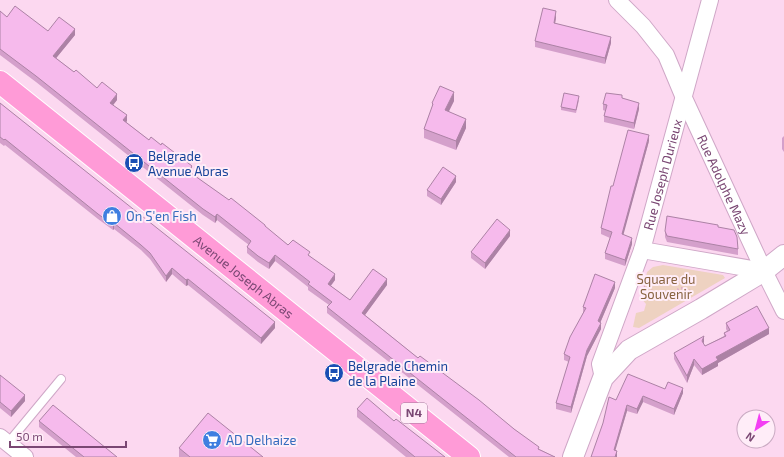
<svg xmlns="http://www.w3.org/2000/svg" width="784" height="457" viewBox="0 0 784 457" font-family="'Exo 2',sans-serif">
<rect width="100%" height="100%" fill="#fee5f4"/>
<path fill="#fcd8f0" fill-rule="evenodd" d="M0,0H784V457H0ZM744,417H768V441H744Z"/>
<path fill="#eed2c1" d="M663,265L723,275L725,278L639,328L633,327L636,313L644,311L646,304L641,298L647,272L653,267Z"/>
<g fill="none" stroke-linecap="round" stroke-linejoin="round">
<defs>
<path id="service" d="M8,443L61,379"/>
<g id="minor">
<path id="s1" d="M617,0L643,26L666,55L684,98L764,271L784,311"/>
<path d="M642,250L764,271"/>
<path id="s2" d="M603,378L600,364L642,250L710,0"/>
<path d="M0,437L25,457"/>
</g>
<path id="tertiary" d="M573,457L603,378L629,350L701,309L764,271L784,255"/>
<g id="primary">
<path id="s3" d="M0,82L469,457"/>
</g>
</defs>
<use href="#service" stroke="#cfa7c7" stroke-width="10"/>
<use href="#minor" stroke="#cfa7c7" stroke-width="18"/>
<use href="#tertiary" stroke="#cfa7c7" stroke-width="22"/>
<use href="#primary" stroke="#fff" stroke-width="24"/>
<path stroke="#dc9cd1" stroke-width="2.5" stroke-dasharray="1 3" stroke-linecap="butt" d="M644,287L648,288L663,299C672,296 683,279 693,295"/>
<use href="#service" stroke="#fff" stroke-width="8"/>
<use href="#minor" stroke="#fff" stroke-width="16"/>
<use href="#tertiary" stroke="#fff" stroke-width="20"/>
<use href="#primary" stroke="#ff9bd7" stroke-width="22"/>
</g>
<path fill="#d4a0cb" d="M0,11L7,17L48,31L75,35L56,58L74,72L97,88L117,100L113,105L127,121L126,122L149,140L192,172L191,173L265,227L288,245L310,256L335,280L331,286L350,300L387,285L365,315L418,358L514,429L539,449L555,457H509L327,313V307L329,305L308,290V287L275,261L269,269L258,262L247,253V247L249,245L241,239L217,220L215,223L203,215L36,82L0,55Z
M556,18L555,23L611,43L605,64L535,47V41Z
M622,99L639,109L634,129L604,122V116L605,111L603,110V104Z
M579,100L576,113L561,110V107Z
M454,101L449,111L466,128L456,150L424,138V129L432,107V103Z
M0,103L275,328L261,344L188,285L186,286L172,274L166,282L150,259L141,250L114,229L113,230L98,219L5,145L4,146L0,143Z
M784,136V152L782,149V138Z
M649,141L623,234L632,244L625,266L605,259V253L610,238L601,234V228L613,186Z
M456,182L441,205L427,196V190Z
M718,227L738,249V255L667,242L665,237V231Z
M510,236L485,269L471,258V252Z
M615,288L600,323L601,329L587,356L571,413L556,409V403L569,362L564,360V354L583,313V307Z
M726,323L769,334L718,363V366L702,375L694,365L687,383L674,359V353L704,342L703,343L705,346L724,336V333L727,331L726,329Z
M0,375L25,401L11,417L0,408Z
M665,389L683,393L674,415L643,402L637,414L627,411L615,450L617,451V457H591L616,400Z
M357,409L394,421L445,457H406L357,417Z
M39,421L117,457H76L39,427Z
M179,448L263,457H179Z"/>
<path fill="#ac82a5" d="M556,11V18L554,29V23Z
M75,29V35L53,62V56Z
M611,37V43L605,64V58Z
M454,92V101L445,119V110Z
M117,94V100L110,109V103Z
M639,103V109L634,129V123Z
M127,115V121L123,126V120Z
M466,119V128L456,150V141Z
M649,135V141L622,240V234Z
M192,166V172L188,177V171Z
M456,176V182L441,205V199Z
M217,214V220L215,223V217Z
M114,223V229L113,230V225Z
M510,230V236L485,269V263Z
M632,238V244L625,266V260Z
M275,255V261L269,269V263Z
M172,268V274L166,282V276Z
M335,274V280L328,289V284Z
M188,279V285L186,286V280Z
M387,279V285L362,319V313Z
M615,282V288L598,328V321Z
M275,322V328L261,344V338Z
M601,323V329L587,356L571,413V407L587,350Z
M769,328V334L718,363V366L702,375V369L716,357Z
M704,336V342L702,347V341Z
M694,359V365L687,383V376Z
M683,388V393L674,415V409Z
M25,395V401L11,417V411Z
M643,396V402L637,414V409Z
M627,405V411L614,455V450Z
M617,451V457H615Z"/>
<path fill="#f6baec" stroke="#ac82a5" d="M15,6L48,31L59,17L75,29L53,56L74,72L76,70L97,88L102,82L117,94L110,103L127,115L123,120L149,140L151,137L161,145L162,143L192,166L188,171L229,200L231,198L265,225V226L288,245L293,240L310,252L308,255L335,274L328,284L350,300L373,269L387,279L362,313L418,358L420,356L479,400L514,429L539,447L538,449L555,457H516L327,307L332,302L308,284L310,282L275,255L269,263L258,256L247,247L251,241L241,233L217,214L215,217L203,209L36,76L0,49V11L7,17Z
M543,8L556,11L554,23L611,37L605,58L535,41Z
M440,86L454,92L445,110L466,119L456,141L424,129L433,104L432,103Z
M564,93L579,96L576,110L561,107Z
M606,93L622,95V98L639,103L634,123L604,116L607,105L603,104Z
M0,103L275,322L261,338L188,279L186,280L172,268L166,276L150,253L141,245L114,223L113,225L98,214L5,139L4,140L0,137Z
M628,130L649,135L622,234L632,238L625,260L605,253L612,232L601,228L611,186H613Z
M443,167L456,176L441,199L427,190Z
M667,216L718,225V227L734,230L737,237L738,249L667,236L665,231Z
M497,219L510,230L485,263L471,252Z
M595,274L615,282L598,321L601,323L587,350L571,407L556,403L570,357L564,354L570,337L586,308L583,307Z
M757,306L769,328L716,357L718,360L702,369L694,359L687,376L674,353L704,336L702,341L705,346L726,336L724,333L730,330L726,323Z
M628,374L665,389L668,382L683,388L674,409L643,396L637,409L627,405L614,450L617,451L615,457H591L603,423L609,397L616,400Z
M0,375L25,395L11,411L0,402Z
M367,398L394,421L396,419L445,457H415L357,409Z
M53,405L117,457H84L39,421Z
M208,413L263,457H190L179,448Z"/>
<defs>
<symbol id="bus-disc" viewBox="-11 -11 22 22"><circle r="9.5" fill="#1a4fb4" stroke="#ffedf8"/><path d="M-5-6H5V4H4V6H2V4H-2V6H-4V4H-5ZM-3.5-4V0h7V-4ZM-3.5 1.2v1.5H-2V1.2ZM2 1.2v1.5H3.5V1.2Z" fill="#fff"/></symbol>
<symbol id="shop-disc" viewBox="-11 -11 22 22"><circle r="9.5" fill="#3f7fe0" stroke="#ffedf8"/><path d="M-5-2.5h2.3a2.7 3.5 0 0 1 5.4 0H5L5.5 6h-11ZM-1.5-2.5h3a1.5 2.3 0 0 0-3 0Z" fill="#fff"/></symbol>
<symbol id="supermarket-disc" viewBox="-11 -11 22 22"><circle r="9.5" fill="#3f7fe0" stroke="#ffedf8"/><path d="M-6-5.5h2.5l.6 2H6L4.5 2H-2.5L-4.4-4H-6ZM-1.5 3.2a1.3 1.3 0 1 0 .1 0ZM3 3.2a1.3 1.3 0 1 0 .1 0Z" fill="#fff"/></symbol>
</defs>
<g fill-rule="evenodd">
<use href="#bus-disc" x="123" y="152" width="22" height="22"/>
<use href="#shop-disc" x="101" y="205" width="22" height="22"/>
<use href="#bus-disc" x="323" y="362" width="22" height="22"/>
<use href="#supermarket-disc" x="201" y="429" width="22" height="22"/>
</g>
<g text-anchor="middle" stroke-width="4" stroke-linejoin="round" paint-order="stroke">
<rect fill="#ffedf8" stroke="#a2799b" stroke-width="1" x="401" y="403" width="26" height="20" rx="3"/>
<g font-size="12" font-weight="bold" fill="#7a4773">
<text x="414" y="417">N4</text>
</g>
<g font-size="13" fill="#164399" stroke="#ffedf8" text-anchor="start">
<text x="148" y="161">Belgrade<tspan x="148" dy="15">Avenue Abras</tspan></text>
<text x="348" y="371">Belgrade Chemin<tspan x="348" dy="15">de la Plaine</tspan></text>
</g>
<g font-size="13" fill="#7a4773" stroke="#ffedf8">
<text dy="5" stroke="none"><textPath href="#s2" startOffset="214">Rue Joseph Durieux</textPath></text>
<text dy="5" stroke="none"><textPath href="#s1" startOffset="216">Rue Adolphe Mazy</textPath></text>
<text dy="5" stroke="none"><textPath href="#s3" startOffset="312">Avenue Joseph Abras</textPath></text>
</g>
<g font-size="13" fill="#366cbe" stroke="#ffedf8" text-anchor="start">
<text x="126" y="221">On S'en Fish</text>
<text x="226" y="445">AD Delhaize</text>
</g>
<g font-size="13" fill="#886340" stroke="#ffedf8">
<text x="666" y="284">Square du<tspan x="666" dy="15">Souvenir</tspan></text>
</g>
</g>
<g transform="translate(756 429) rotate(216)"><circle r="19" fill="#ffedf8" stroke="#caabc3"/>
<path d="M0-3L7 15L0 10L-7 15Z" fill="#f33ff3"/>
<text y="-6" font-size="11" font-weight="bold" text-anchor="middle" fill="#7a4773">N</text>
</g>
<path d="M10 441v6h116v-6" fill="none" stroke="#7a4773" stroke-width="2"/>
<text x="16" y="441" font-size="12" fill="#7a4773" stroke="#ffedf8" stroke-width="3" paint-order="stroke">50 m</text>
</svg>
